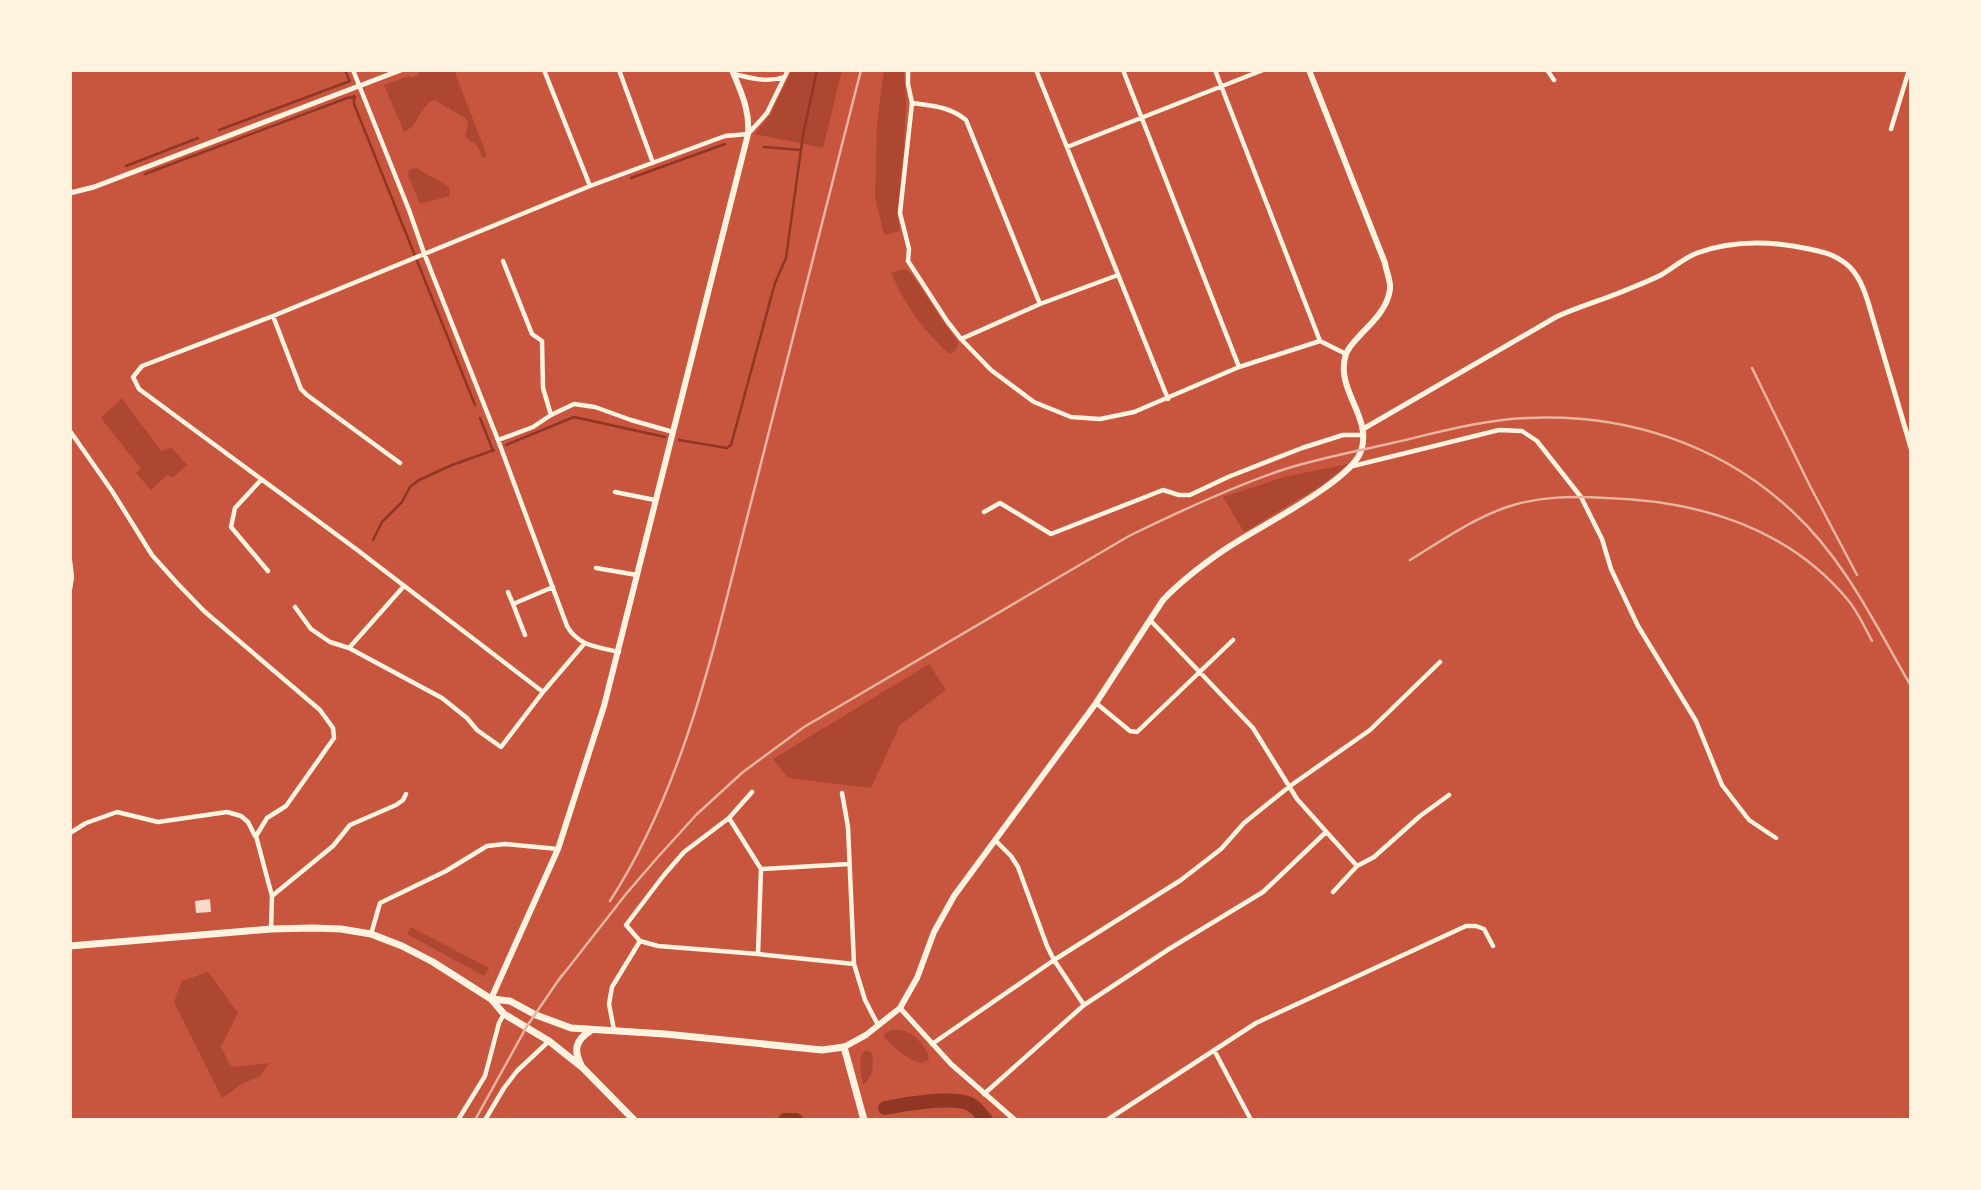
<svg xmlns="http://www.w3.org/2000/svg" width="1981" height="1190" viewBox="0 0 1981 1190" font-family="Lora,serif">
<rect width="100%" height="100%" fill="#c8553d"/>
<path fill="#ae4732" d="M424,70H454L487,156L482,158L478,146L465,137L468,125L466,119L435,100C420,104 419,126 404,132L384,85L409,76L411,78L419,75V72Z
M792,70H842L823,148L755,134L770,115Z
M884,70H904L906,103L904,148L897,213L900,231L884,235L875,196L877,124Z
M416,168L448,186L450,192L449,196L420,204L407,173L409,172V170Z
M905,269L912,274L944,323L958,342L956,350L949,354C921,327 907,308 891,273Z
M122,398L161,451L171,447L187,465L172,478L167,475L151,490L136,473L141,469L101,418Z
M1348,464L1322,485L1244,532L1223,497L1284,477Z
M929,664L946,690L900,725L871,788L788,778L773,759Z
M411,927L489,968L484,976L407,934Z
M208,972L238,1013L221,1047L231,1067L270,1063L260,1076L240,1085L222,1098L174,1002L182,981Z
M892,1030C896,1030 901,1029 905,1031C915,1034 928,1049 929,1059C924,1062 923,1064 917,1062C909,1060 888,1043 884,1036L885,1033Z
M866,1050L872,1053C874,1066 873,1077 863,1085C862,1074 856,1058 866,1050Z"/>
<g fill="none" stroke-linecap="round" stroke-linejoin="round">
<path stroke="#8f3625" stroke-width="2.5" d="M345,70L349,80
M354,96V104L475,405
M219,130L350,81
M764,147L801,150
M126,166L198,138
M145,174L347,98L355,97
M631,178L725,144
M480,418L493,451
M679,440L727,448L731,445L775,283L786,258L803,135L817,70
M506,445L574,417L665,437
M373,540L382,522L402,502L410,487L419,480L452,465L494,450"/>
<path stroke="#8f3625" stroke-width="14" d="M885,1108C904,1104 952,1096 970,1104C976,1107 981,1114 986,1120
M785,1120H796"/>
</g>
<path fill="#f7dbc8" d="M210,899L211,912L196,913L195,901Z"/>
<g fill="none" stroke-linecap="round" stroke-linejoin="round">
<path stroke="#fff3e0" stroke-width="4.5" d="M353,70L409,210L424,253L498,440L567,626C578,646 598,647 619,652
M544,70L590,186
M619,70L653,163
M908,70V84L912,103L900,213L909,249L908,261L947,321L961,339L991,370L1034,402L1071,417L1100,419L1134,412L1239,367L1320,341
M1036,70L1168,399
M1123,70L1239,367
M1215,70L1320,341L1346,354
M1547,70L1554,80
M734,74C751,78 767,83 784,77
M912,103C932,106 949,106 966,120L1040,304
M1891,129L1909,70
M1067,147L1263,70
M503,261L532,334L542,341L543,388L551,415
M273,316L301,389L307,395L400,463
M961,339L1040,304L1118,275
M70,431L112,491L152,555L177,583L204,611L320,710L333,728L334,738L286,806L267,818L256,836L272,896L271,929
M498,440L533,427L551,415L574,404L595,407L631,420L673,432
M1353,466L1499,430L1522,431L1537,441L1581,497L1602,539L1611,569L1638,626L1696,721L1722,785L1749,820L1776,838
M261,480L235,508L231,527L268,571
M615,492L655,500
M984,512L1000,503L1051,534L1163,490L1179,495H1190L1228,477L1302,448L1343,435H1364
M70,561L72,577L70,589
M596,568L637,575
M508,592L513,604
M295,607L311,629L330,642L349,648L442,698L467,718L477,730L501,747L543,692L584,644
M1150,620L1253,728L1297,799L1357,866
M525,635L513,604L553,587
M349,648L404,586
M543,692L356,549L139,389L133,377L142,366L273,316L590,186L725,136L748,134L767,113L788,70
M1096,703L1130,731L1137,732L1233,640
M752,792L729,818L684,852L664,875L626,925L640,941L658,946L758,954L854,964
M842,793L848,827L854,964L865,1000L878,1025
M729,818L761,869
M70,833L86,823L117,812L158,822L227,812L241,816L248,822L255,836
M995,840L1011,856L1018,867L1047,946L1054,960L1084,1005
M1333,892L1357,866L1374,857L1420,816L1449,795
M272,896L333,846L350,825L396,805L403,800L406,794
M371,934L380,903L446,871L487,846L505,844L558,849
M758,954L761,869L849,864
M614,1030L609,1004L612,987L640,941
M932,1044L1054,960L1181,880L1221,849L1244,823L1290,786L1370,730L1440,662
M1214,1050L1251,1120
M984,1094L1084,1005L1169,949L1263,892L1326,832
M458,1120L485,1076L499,1023L504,1014
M485,1120L504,1088L517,1071L549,1041
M1107,1120L1256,1023L1466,926H1476L1484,929L1493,946"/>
<path stroke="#fff3e0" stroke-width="5" d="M70,193L94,187L401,70
M1363,429L1556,317C1580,306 1606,299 1631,288C1641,284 1651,280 1661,275C1673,268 1684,258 1697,253C1733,240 1772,241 1809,249C1819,251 1830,253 1839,259C1856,268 1863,286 1868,302L1911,448
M900,1008L951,1064L1015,1120"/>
<path stroke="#fff3e0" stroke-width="6" d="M491,999L558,849L604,706L748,134C750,110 741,92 732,70
M844,1047L866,1035L900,1008L917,978L934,932L954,896L1096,703L1163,600C1181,581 1202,565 1224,550C1254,529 1351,482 1361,451C1373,417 1334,389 1346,354C1349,346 1356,340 1362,333C1374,321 1388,307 1390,289C1391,281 1386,271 1385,263L1309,70"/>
<path stroke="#fff3e0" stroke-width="7" d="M70,946L271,929L313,928L341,929L371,934L402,946L433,962L491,999L504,1014L549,1041L583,1068L634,1120
M492,999L510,1001L536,1015L571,1028L665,1034L822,1050L844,1047L864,1120
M581,1065C573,1050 576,1040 590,1031"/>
<path stroke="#e9b49f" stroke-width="2.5" d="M1752,368L1810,486L1857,575
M1410,560C1441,541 1472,519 1507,507C1539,496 1574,496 1607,498C1700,501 1787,527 1848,600C1858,612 1865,628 1872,641
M610,901C683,788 712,655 745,526C785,374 823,222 861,70
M558,981L626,894L657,858L697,814L743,772L804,727L1129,536C1178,512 1227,489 1279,471C1315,459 1354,452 1392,443C1436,433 1481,420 1527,418C1625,413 1721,444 1793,512C1845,560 1876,626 1911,686
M475,1120L527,1026L562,975"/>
</g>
<rect width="1981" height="1190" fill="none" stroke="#fff3e0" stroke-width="144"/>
</svg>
